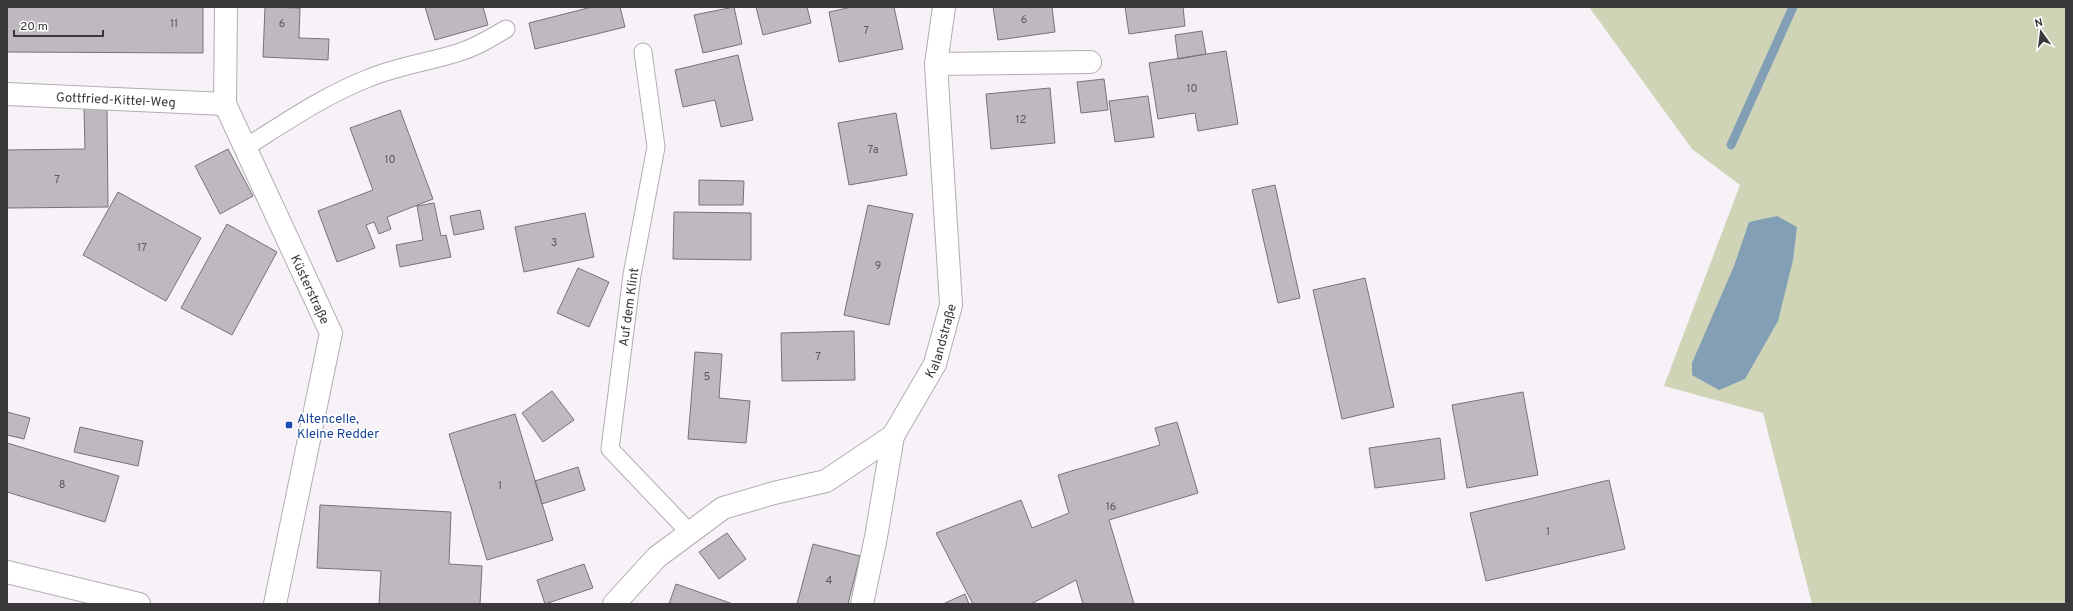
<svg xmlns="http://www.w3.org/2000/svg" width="2073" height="611" viewBox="0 0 2073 611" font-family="Overpass,sans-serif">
<rect width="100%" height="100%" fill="#f7f2f7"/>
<path fill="#cfd4b7" d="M1589,7H2066V604H1812L1763,413L1664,386L1740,185L1692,149Z"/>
<path fill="#839fb6" d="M1777,216L1797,227L1793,260L1778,321L1745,379L1719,390L1692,375V363L1734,266L1749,222Z"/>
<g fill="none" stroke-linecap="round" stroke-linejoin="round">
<path stroke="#839fb6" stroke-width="9" d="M1731,145L1793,7"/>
</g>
<path fill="#beb9be" stroke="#777377" d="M7,7H203V53L7,52Z
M265,7L300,8L299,38L329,39L328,60L263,57Z
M425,7H483L488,25L435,40Z
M592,7H620L625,27L535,49L529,23Z
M734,7L742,44L703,53L694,15Z
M756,7H807L811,23L763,35Z
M852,7H894L903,49L839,62L829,12Z
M993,7H1052L1055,32L998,40Z
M1125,7H1183L1185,26L1129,34Z
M1202,31L1206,54L1178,59L1175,35Z
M1226,51L1238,124L1198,131L1195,113L1158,119L1149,63Z
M738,55L753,120L721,127L715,100L683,107L675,70Z
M1104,79L1108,110L1081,113L1077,82Z
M1050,88L1055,143L991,149L986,94Z
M1148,96L1154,137L1115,142L1109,101Z
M84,108H107L108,207L7,208V150L85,149Z
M400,110L433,199L387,217L391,229L379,234L374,222L366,225L375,248L337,262L318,211L373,190L350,128Z
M896,113L907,175L849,185L838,123Z
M228,149L253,196L220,214L195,166Z
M699,180L744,181L743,205H699Z
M1275,185L1300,298L1278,303L1252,190Z
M118,192L201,238L166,301L83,255Z
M434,203L441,236L446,235L451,257L400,267L396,245L423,240L417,206Z
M868,205L913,214L889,325L844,315Z
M480,210L484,229L454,235L450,216Z
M674,212L751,213V260L673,259Z
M585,213L594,257L524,272L515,227Z
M227,224L277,252L232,335L181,308Z
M578,268L609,282L589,327L557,313Z
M1365,278L1394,407L1342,419L1313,290Z
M854,331L855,380L782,381L781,333Z
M695,352L722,354L719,398L750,401L746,443L688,439Z
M552,391L574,420L543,442L522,413Z
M1523,392L1538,475L1467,488L1452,405Z
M7,412L30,418L24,439L7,435Z
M515,414L553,540L487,560L449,434Z
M1177,422L1198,493L1109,520L1134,604H1083L1076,580L1031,604H973L936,533L1021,500L1032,528L1069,513L1058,475L1160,445L1155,428Z
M80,427L143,441L138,466L74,452Z
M1440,438L1445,479L1375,488L1369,448Z
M7,443L119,476L105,522L7,492Z
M578,467L585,490L542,504L535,481Z
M1609,480L1625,549L1486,581L1470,513Z
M320,505L451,512L449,564L482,566L480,604H379L381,571L317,568Z
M727,533L746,559L719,579L699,552Z
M813,544L860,556L848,604H797Z
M584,564L593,588L545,604L537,580Z
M676,584L733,604H669Z
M965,594L969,604H943Z"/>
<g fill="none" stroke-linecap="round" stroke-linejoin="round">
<defs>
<path id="service" d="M643,52L656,147L632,275L610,449L690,533
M246,147C286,122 325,95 369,78C398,66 430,62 460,52C476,47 491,38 506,29"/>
<g id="minor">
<path id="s1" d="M226,7L225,104L331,333L275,604"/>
<path d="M936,64L1090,62"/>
<path id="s2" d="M7,94L225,104"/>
<path d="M7,572L139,604"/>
<path d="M614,604L657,557L723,508L774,493L826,481L893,436"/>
<path id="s3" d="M862,604L876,537L893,436L935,364L951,305L936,64L944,7"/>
</g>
</defs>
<use href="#service" stroke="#b2adb2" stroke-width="19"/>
<use href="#minor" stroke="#b2adb2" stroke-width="24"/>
<use href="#service" stroke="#fff" stroke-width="17"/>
<use href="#minor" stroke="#fff" stroke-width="22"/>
</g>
<rect fill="#1a4fb4" stroke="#fff" stroke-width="1.5" x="285" y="421" width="8" height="8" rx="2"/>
<g text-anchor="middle" stroke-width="3" stroke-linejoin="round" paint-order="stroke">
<g font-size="11" fill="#5b585b">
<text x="1024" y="23">6</text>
<text x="174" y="27">11</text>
<text x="282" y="27">6</text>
<text x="866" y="34">7</text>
<text x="1192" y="92">10</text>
<text x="1021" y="123">12</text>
<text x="873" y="153">7a</text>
<text x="390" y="163">10</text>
<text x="57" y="183">7</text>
<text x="554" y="246">3</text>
<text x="142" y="251">17</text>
<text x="878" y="269">9</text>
<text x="818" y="360">7</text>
<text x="707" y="380">5</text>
<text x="62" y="488">8</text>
<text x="500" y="489">1</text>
<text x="1111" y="510">16</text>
<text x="1548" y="535">1</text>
<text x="829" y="584">4</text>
</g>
<g font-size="13" fill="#3a383a" stroke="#fff">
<text dy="5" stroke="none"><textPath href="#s2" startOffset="109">Gottfried-Kittel-Weg</textPath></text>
<text dy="5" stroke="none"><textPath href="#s1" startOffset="301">Küsterstraße</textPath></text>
<text transform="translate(628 307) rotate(-82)" y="5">Auf dem Klint</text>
<text dy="5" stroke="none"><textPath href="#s3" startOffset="278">Kalandstraße</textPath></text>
</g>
<g font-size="13" fill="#164399" stroke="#fff" text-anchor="start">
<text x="297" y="423">Altencelle,<tspan x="297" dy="15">Kleine Redder</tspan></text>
</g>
</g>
<rect width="2073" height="611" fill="none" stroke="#3a383a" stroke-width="16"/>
<g transform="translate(2041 32) rotate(346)" stroke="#ffffff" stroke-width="3" paint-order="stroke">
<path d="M0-3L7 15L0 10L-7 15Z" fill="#3a383a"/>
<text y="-6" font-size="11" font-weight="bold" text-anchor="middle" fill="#3a383a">N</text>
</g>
<path d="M14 30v6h89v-6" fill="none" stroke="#3a383a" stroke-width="2"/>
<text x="20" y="30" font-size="12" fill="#3a383a" stroke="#ffffff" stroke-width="3" paint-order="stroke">20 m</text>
</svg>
